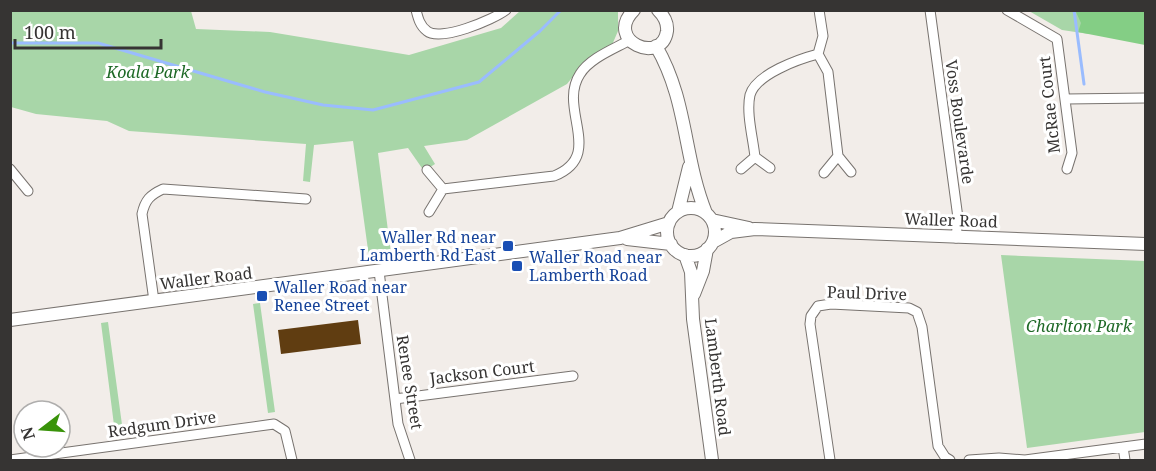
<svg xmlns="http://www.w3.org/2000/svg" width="1156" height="471" viewBox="0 0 1156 471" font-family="'Noto Serif',serif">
<rect width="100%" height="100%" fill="#f2ede9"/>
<path fill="#a8d6a8" d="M618,10V31L612,45L586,60L567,84L467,140L424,146L435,164L424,171L408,148L378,153L391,254L369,257L353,141L314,145L310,182L303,181L306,144L129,131L107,121L36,114L11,107L10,11H191L196,29L270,32L409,55L501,28L520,11Z
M1029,11H1086L1089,34L1062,30Z
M1001,255L1145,261V432L1027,448Z
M260,303L275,412L268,413L253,304Z
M108,322L123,432L115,433L101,323Z"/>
<path fill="#84ce85" d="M1072,11H1145V45L1078,32L1081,23L1076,12Z"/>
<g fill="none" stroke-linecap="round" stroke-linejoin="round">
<path stroke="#9abcfe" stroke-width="3" d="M1074,10L1084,84
M10,43H98L265,92L323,105L373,110L479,82L540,31L561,10"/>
</g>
<path fill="#603d11" d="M358,320L361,344L281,354L278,330Z"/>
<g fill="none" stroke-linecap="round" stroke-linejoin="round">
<defs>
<path id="minor" d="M416,10C418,18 420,26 427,31C440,42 493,20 506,10
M819,10L823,36L818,54L828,72L838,156L851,172
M930,10L958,218L956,238
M1007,10L1057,39L1072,153L1067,169
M1066,99L1146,98
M755,157C753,138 746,113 750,95C756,74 799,59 818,54
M10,169L28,191
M741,169L755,157L770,168
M427,170L443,189L429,212
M824,173L838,156
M443,189L554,176C606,155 557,109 580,74C590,58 614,49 630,40
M379,271L398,424L410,460
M154,301L142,214C145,200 150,195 163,189L306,199
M395,399L573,376
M1123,447L1125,460
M10,460L274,424L285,431L292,460
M830,460L810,324L811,316L818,306L831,304L909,308L917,312L922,327L938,446L945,457L950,460
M969,460L999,458L1025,460L1146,444"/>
<path id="tertiary" d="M634,10C603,41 662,66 667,31C668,22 664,16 658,10
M656,46C688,101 683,156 706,213
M667 232a24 24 0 1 1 48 0a24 24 0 1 1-48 0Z
M678,212L689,167
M712,220L749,228
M627,239L671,244
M713,242L731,232L755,229L1146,244
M685,255L691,272L693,319L712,460
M694,294L703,271L707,249
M10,320L620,238L669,223"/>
</defs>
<use href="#minor" stroke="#78736f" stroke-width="11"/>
<use href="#tertiary" stroke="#78736f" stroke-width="14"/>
<use href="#minor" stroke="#fff" stroke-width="9"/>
<use href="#tertiary" stroke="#fff" stroke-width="12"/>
</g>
<g fill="#1a4fb4" stroke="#fff" stroke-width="2">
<rect x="502" y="240" width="12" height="12" rx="3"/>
<rect x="511" y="260" width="12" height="12" rx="3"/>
<rect x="256" y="290" width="12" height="12" rx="3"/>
</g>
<g text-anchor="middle" stroke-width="6" stroke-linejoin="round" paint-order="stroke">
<g font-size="16" font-style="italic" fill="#1e6926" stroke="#fff">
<text x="148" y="78">Koala Park</text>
<text x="1079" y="332">Charlton Park</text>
</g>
<g font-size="16" fill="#363433" stroke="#fff">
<text transform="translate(1049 105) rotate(-96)" y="6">McRae Court</text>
<text transform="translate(960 122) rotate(82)" y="6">Voss Boulevarde</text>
<text transform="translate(951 220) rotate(2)" y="6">Waller Road</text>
<text transform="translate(206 278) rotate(-7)" y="6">Waller Road</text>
<text transform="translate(867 293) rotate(2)" y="6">Paul Drive</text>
<text transform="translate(482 372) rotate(-7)" y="6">Jackson Court</text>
<text transform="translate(718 377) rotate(83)" y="6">Lamberth Road</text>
<text transform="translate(410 382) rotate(81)" y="6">Renee Street</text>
<text transform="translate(162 424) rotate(-8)" y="6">Redgum Drive</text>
</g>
<g font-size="16" fill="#164399" stroke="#fff" text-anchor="start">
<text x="496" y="243" text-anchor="end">Waller Rd near<tspan x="496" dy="18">Lamberth Rd East</tspan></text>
<text x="529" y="263">Waller Road near<tspan x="529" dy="18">Lamberth Road</tspan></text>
<text x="274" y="293">Waller Road near<tspan x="274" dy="18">Renee Street</tspan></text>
</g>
</g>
<rect width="1156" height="471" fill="none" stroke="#363433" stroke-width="24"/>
<g transform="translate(42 429) rotate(253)"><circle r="28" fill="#ffffff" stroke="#afaead" stroke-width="1.5"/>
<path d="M0-4.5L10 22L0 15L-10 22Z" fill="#39930a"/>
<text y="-9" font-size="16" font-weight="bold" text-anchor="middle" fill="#363433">N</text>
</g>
<path d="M15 39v9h146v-9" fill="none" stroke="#363433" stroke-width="3"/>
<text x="24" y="39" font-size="18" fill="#363433" stroke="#ffffff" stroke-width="4.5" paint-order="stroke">100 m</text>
</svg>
